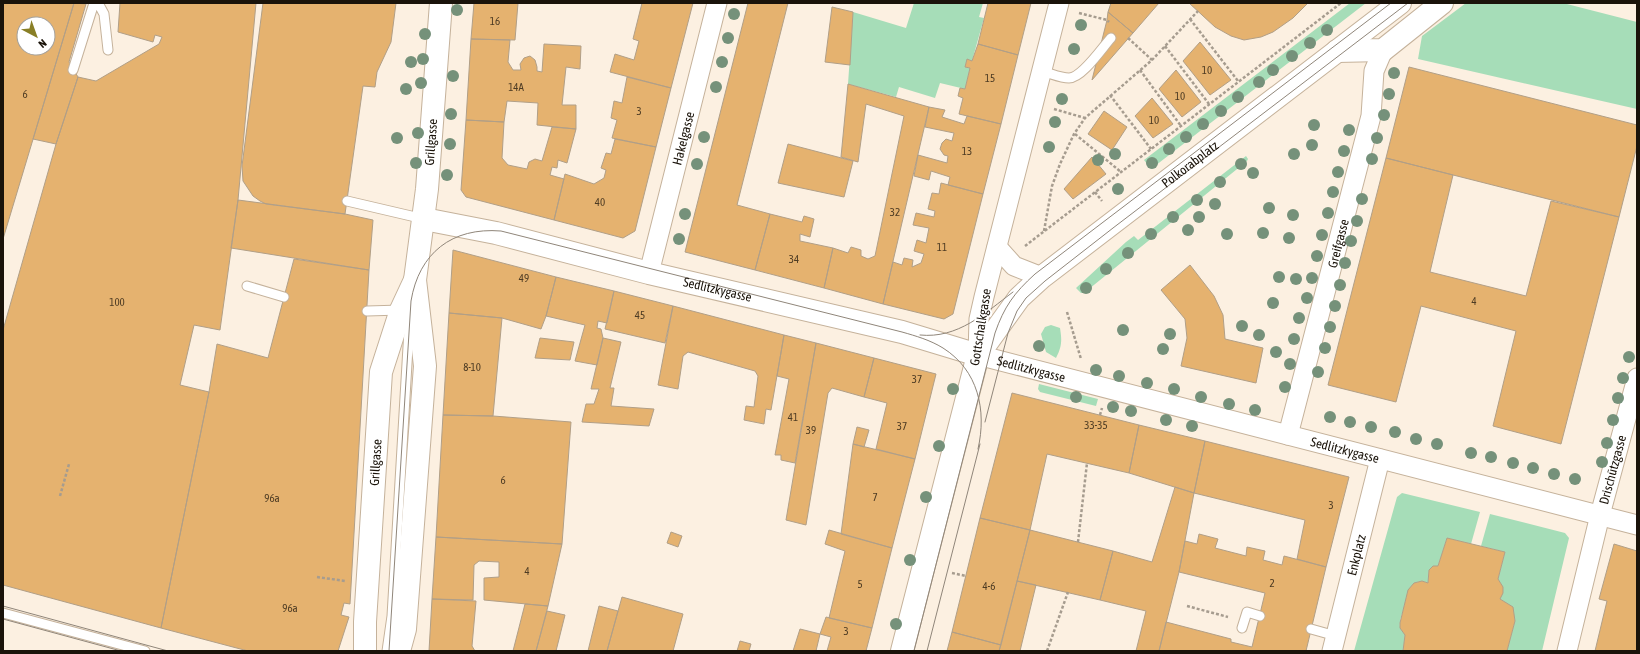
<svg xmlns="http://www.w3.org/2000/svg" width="1640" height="654" viewBox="0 0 1640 654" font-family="'Asap Condensed',sans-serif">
<rect width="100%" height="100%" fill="#fcf0e1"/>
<path fill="#a6ddb8" d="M914,3H983L979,17L984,18L972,61L967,59L965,67L970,68L965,89L940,83L935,98L899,87L896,97L848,84L853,12L906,28Z
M1350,3H1366L1151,169L1144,160Z
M1466,3H1563L1637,22V109L1418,59L1422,36Z
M1246,156L1248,159L1247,161L1084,293H1081L1076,288L1126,242L1134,236L1138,240Z
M1051,325L1060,328C1062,340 1062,347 1056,358L1046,352L1041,334L1045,327Z
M1039,384L1098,399L1096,406L1040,392L1038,389Z
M1402,493L1480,512L1471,544L1447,538L1438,566L1433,567L1429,570L1428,583C1410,576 1407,595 1404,608C1402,614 1399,621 1400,627C1401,630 1404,633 1405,635L1403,651H1354L1397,497Z
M1490,514L1565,533L1569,538L1542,651H1507L1515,621L1512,607L1500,599C1504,590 1503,587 1498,579L1505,552L1481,546Z"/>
<path fill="#e5b26f" stroke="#b19f87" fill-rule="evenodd" d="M3,3H74L3,239ZM24,24H48V48H24Z
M74,3L86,4L69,62L78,77L56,144L33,139Z
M120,3H256L238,200L220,330L194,325L180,385L209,392L161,628L3,585V330L56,144L78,77L96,81L159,44L162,37L155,35L153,42L118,32Z
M263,3H396L391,42L377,72L375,87L363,86L345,214L266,204L260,201L253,196L243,181L242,166Z
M474,3H518L515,40L471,39Z
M642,3H693L671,88L610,72L615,54L634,60L639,41L633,39Z
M748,3H788L737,205L770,214L755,270L685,252Z
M988,3H1031L1018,55L978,44Z
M1111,3H1159L1133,33L1108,12Z
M1189,3H1308L1293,18L1273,32L1261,37L1244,40L1231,36L1215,27Z
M832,7L853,12L850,65L825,62Z
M1108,12L1133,33L1092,80L1107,20Z
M471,39L510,40L508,62L513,70H521L520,64L524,58L530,56L535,60L537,67V71L542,72L544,44L581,46L580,69L566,67L562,105H576V129L537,125L538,103L507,101L504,122L466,120Z
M1200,42L1231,80L1210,95L1183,61Z
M978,44L1018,55L1001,124L959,114L963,98L958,96L960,88L965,89L970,68L965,67L967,59L972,61Z
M1409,67L1637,125V146L1619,217L1386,158Z
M1176,70L1201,102L1182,117L1159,89Z
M627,77L671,88L656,147L612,138L617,120L611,118L614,101L622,103Z
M848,84L929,107L883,304L824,288L833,248L848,253L851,247L861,250V256L868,259L875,256L904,116L866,104L858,162L841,157Z
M1152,98L1173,124L1153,138L1135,116Z
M929,107L945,110L942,117L964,124L967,116L1001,124L983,194L948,185L950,177L931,171L929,180L914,176L918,155L947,163L948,156L944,155L940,149L942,143L946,139L952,141L954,133L925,127Z
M1104,111L1127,127L1112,150L1088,134Z
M466,120L504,122L502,158L508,165L527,169L529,162L535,159L542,161L552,127L576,129L567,163L558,160L557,168L552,167L550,175L564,179L554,220L466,197L461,190Z
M615,139L656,147L635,231L623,238L554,220L565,174L594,184L604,178L606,170L601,168L606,153L611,154Z
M788,144L853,161L844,197L778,183Z
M1092,157L1106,174L1073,199L1064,189Z
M1386,158L1453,175L1430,272L1526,296L1551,201L1619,217L1561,444L1493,426L1516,331L1421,306L1396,402L1328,385Z
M941,183L983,194L953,314L944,319L883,304L893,262L902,265L904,258L913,260L912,267L921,263L924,254L914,251L917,240L926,243L929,228L913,225L916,213L934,217L935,211L928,209L932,193L939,194Z
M238,200L345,214L373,220L369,270L231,248Z
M770,214L802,222L804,216L814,219L810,237L800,234V241L833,248L824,288L755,270Z
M453,250L556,277L546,316L541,329L502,318L449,313Z
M294,259L369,270L350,604L344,603L341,615L349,617L338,651H248L161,628L209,392L217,344L268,358Z
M1190,265L1214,296L1223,315L1225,339L1263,348L1256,383L1181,366L1187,338L1185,319L1161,290Z
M556,277L614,291L607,323L598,321L597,328L601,329L603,338L597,365L575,361L585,325L546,316Z
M614,291L673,306L665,343L605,329Z
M673,306L784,335L771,410L766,409L764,424L744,420L746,406L754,407L758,376L755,371L688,352L683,356L678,389L658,385Z
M449,313L502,318L493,416L443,415Z
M784,335L816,343L795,463L781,460V455H775L789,379L777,376Z
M540,338L574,342L570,360L535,358Z
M603,338L621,342L610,388H614L611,406L654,409L649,426L582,422L586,404H594L599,389H591Z
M816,343L874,358L864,397L832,388L828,393L806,525L786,520Z
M874,358L936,374L915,459L876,449L887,403L864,397Z
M1012,393L1139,425L1129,473L1047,454L1030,530L980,518Z
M443,415L493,416L571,422L562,544L436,537Z
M1139,425L1205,441L1194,493L1129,473Z
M857,427L869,430L864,447L853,444Z
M1205,441L1349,477L1326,567L1297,559L1305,520L1194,493Z
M853,444L915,459L892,548L841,534Z
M1175,487L1194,493L1179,572L1159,651H1136L1146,611L1100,600L1113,551L1152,562Z
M980,518L1030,530L1001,645L952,632Z
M829,530L892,548L872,628L829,618L845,551L825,544Z
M1030,530L1113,551L1100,600L1017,581Z
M671,532L682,536L678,547L667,543Z
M1199,534L1218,539L1215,548L1246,556L1247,547L1265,551L1263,560L1282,565L1284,556L1326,567L1306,651H1159L1166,622L1231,639V642L1252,647L1265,593L1179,572L1185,541L1197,544Z
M436,537L562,544L548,606L484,600V578L499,577V562L479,561L474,565L473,600L432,599Z
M1447,538L1505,552L1498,579L1503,587V593L1500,599L1513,607L1515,621L1507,651H1403L1405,635L1400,628V623L1408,590L1414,583L1422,581L1428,583L1429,570L1433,566H1438Z
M1614,544L1637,551V651H1595L1607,601L1599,599Z
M1017,581L1036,585L1020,651H999Z
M622,597L683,614L673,651H607Z
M432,599L476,601L472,646L475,651H429Z
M525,604L548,606L536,651H513Z
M599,606L618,611L607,651H588Z
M547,611L565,615L556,651H536Z
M826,617L872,628L866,651H827L831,637L820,634Z
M800,629L820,634L816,651H793Z
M952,632L1001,645L999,651H947Z
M740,641L751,644L749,651H737Z"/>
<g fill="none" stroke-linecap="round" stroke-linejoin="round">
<defs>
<path id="lane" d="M98,3L104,14L108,50
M73,70L94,3
M1041,71C1050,73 1060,78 1069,78C1082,78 1102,48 1111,38
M347,201L424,219
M247,286L284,297
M367,311L401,310
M3,613L145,651
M1242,628L1247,612L1260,616
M1311,629L1336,636
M387,651L392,616L410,313"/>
<g id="street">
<path id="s1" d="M1059,3L984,297L979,319L978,355L1637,525"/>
<path d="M997,247L1014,266L1042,277"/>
<path id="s2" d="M649,273L717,3"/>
<path id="s3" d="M1288,435L1371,116L1374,71L1383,50"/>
<path id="s4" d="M1332,651L1380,459"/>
<path id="s5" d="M1567,651L1600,515L1637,378"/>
</g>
<g id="secondary">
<path d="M1337,51L1383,50L1442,3"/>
<path id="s6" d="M424,219L496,233L649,273L902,332L978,355"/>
<path id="s7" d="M365,651V622L381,372L401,310L415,280"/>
<path id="s8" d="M399,651L405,629L425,366L415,280L427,189L441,3"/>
<path id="s9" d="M902,651L978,355L1019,298L1042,277L1400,3"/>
</g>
</defs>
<use href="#lane" stroke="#c5b29b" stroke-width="11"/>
<use href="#street" stroke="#c5b29b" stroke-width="21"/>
<use href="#secondary" stroke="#c5b29b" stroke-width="24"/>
<path stroke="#a69c8f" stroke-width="2.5" stroke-dasharray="3 2" stroke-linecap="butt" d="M1079,13L1107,20L1109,22
M1190,19L1238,81
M1128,38L1152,60
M1165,46L1209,104
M1140,70L1181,126
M1110,95L1151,149
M1054,109L1085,118
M1075,134L1121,172
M1095,192L1102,201
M1044,231L1052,186L1060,164L1074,134L1085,118L1152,60L1198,11
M1025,246L1341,3
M1067,312L1081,359
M1100,415L1102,408
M60,496L69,464
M1078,542L1087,463
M952,573L966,576
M317,577L345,581
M1187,606L1228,617
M1047,651L1068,592"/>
<use href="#lane" stroke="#fff" stroke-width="9"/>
<use href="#street" stroke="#fff" stroke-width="19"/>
<use href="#secondary" stroke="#fff" stroke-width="22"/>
<path stroke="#90867a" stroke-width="1" d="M920,335C958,339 985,313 1013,292
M985,422L1008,333L1017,311L1026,298L1045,281L1113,228L1408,3
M3,606L168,651
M3,619L121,651
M389,651L411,301C419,253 452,227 501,231L902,332C916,336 930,340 943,348C978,370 987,410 978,449
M914,651L995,333C1004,307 1014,293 1035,274L1391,3
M927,651L980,444"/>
</g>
<g fill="#75917a">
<circle cx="457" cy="10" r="6"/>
<circle cx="734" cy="14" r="6"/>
<circle cx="1081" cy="25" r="6"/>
<circle cx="1327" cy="30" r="6"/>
<circle cx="425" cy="34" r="6"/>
<circle cx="728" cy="38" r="6"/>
<circle cx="1310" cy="43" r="6"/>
<circle cx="1074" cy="49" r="6"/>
<circle cx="1292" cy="56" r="6"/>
<circle cx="423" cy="59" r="6"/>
<circle cx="411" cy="62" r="6"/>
<circle cx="722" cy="62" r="6"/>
<circle cx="1273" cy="70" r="6"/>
<circle cx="1394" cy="73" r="6"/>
<circle cx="453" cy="76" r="6"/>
<circle cx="1259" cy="82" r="6"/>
<circle cx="421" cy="83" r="6"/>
<circle cx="716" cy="87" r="6"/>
<circle cx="406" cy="89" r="6"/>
<circle cx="1389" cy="94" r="6"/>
<circle cx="1238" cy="97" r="6"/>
<circle cx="1062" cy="99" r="6"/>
<circle cx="1221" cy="111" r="6"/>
<circle cx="451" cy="114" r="6"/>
<circle cx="1384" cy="115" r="6"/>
<circle cx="1055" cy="122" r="6"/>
<circle cx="1203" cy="124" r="6"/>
<circle cx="1314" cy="125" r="6"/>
<circle cx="1349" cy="130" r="6"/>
<circle cx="418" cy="133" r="6"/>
<circle cx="704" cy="137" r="6"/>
<circle cx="1186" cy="137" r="6"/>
<circle cx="397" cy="138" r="6"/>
<circle cx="1377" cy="138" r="6"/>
<circle cx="450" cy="144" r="6"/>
<circle cx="1312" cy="145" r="6"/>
<circle cx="1049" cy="147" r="6"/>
<circle cx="1169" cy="149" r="6"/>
<circle cx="1344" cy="151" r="6"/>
<circle cx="1115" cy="154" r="6"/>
<circle cx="1294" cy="154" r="6"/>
<circle cx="1372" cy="159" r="6"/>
<circle cx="1098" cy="160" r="6"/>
<circle cx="416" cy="163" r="6"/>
<circle cx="1152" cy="163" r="6"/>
<circle cx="697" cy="164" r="6"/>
<circle cx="1241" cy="164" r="6"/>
<circle cx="1338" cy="172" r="6"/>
<circle cx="1253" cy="173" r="6"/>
<circle cx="447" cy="175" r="6"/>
<circle cx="1220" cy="182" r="6"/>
<circle cx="1118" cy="189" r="6"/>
<circle cx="1333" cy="192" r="6"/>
<circle cx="1362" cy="199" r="6"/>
<circle cx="1197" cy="200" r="6"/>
<circle cx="1215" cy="204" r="6"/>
<circle cx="1269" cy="208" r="6"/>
<circle cx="1328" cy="213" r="6"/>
<circle cx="685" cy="214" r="6"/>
<circle cx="1293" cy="215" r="6"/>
<circle cx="1173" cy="217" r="6"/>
<circle cx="1199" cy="217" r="6"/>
<circle cx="1357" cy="221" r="6"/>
<circle cx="1188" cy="230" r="6"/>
<circle cx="1263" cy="233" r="6"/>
<circle cx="1151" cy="234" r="6"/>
<circle cx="1227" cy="234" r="6"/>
<circle cx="1322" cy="235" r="6"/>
<circle cx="1289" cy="238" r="6"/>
<circle cx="679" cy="239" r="6"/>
<circle cx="1351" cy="241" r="6"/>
<circle cx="1128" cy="253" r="6"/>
<circle cx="1317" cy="256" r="6"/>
<circle cx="1345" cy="263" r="6"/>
<circle cx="1106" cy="269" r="6"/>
<circle cx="1279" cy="277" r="6"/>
<circle cx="1312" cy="278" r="6"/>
<circle cx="1296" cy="279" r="6"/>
<circle cx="1340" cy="285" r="6"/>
<circle cx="1086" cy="288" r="6"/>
<circle cx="1307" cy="298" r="6"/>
<circle cx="1273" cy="303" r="6"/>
<circle cx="1335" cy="306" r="6"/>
<circle cx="1299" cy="318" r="6"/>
<circle cx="1242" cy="326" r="6"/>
<circle cx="1330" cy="327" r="6"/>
<circle cx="1123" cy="330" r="6"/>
<circle cx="1170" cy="334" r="6"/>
<circle cx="1259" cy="335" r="6"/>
<circle cx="1294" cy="339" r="6"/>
<circle cx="1039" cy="346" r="6"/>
<circle cx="1325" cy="348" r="6"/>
<circle cx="1163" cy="349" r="6"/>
<circle cx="1276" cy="352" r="6"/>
<circle cx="1629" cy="357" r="6"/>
<circle cx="1290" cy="364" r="6"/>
<circle cx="1096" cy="370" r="6"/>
<circle cx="1318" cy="372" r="6"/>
<circle cx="1119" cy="376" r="6"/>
<circle cx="1623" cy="378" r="6"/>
<circle cx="1147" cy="383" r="6"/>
<circle cx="1285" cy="387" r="6"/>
<circle cx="953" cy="389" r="6"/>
<circle cx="1174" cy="389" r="6"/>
<circle cx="1076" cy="397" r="6"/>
<circle cx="1201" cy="397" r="6"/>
<circle cx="1618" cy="398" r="6"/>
<circle cx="1229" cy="404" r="6"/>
<circle cx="1113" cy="407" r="6"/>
<circle cx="1255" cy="410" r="6"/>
<circle cx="1131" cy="411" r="6"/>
<circle cx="1330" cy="417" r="6"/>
<circle cx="1166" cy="420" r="6"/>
<circle cx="1613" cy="420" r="6"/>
<circle cx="1350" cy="422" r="6"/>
<circle cx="1192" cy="426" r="6"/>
<circle cx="1371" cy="427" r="6"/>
<circle cx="1395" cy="432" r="6"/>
<circle cx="1416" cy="439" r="6"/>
<circle cx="1607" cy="443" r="6"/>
<circle cx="1437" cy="444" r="6"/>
<circle cx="939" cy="446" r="6"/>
<circle cx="1471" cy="453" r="6"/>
<circle cx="1491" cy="457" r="6"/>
<circle cx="1602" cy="462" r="6"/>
<circle cx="1513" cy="463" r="6"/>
<circle cx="1533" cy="468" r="6"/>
<circle cx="1554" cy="474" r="6"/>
<circle cx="1575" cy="479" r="6"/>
<circle cx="926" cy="497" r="6"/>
<circle cx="910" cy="560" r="6"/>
<circle cx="896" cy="624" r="6"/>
</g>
<g text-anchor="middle" stroke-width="4" stroke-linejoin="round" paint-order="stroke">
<g font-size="11" fill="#4d3b23">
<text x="495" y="25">16</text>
<text x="1207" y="74">10</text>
<text x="990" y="82">15</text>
<text x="516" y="91">14A</text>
<text x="25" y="98">6</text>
<text x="1180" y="100">10</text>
<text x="639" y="115">3</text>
<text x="1154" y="124">10</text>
<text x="967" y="155">13</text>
<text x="600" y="206">40</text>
<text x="895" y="216">32</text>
<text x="942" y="251">11</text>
<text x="794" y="263">34</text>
<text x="524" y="282">49</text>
<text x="1474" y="305">4</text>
<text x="117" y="306">100</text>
<text x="640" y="319">45</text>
<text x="472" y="371">8-10</text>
<text x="917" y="383">37</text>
<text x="793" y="421">41</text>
<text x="1096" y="429">33-35</text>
<text x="902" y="430">37</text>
<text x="811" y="434">39</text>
<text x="503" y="484">6</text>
<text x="875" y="501">7</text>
<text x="272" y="502">96a</text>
<text x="1331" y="509">3</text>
<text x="527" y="575">4</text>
<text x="1272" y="587">2</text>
<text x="860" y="588">5</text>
<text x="989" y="590">4-6</text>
<text x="290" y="612">96a</text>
<text x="846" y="635">3</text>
</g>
<g font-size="13" fill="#1a130a" stroke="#fff">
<text dy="5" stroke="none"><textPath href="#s2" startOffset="139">Hakelgasse</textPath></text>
<text dy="5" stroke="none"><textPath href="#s8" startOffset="512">Grillgasse</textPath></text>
<text dy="5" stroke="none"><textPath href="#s9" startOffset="593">Polkorabplatz</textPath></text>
<text dy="5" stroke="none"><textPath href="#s3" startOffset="198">Greifgasse</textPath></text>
<text dy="5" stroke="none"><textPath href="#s6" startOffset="302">Sedlitzkygasse</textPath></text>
<text transform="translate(980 327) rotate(-81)" y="5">Gottschalkgasse</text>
<text dy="5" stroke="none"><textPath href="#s1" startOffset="417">Sedlitzkygasse</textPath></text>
<text dy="5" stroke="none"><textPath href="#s1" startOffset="741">Sedlitzkygasse</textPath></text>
<text dy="5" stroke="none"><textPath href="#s7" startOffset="189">Grillgasse</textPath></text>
<text dy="5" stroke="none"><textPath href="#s5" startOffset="187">Drischützgasse</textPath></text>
<text dy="5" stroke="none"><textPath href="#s4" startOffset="99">Enkplatz</textPath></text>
</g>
</g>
<rect width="1640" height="654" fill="none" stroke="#1a130a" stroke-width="8"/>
<g transform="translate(36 36) rotate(139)"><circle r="19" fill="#ffffff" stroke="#a3a19d"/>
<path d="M0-3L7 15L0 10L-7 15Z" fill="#897f26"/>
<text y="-6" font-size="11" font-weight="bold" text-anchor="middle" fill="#1a130a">N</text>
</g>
</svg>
